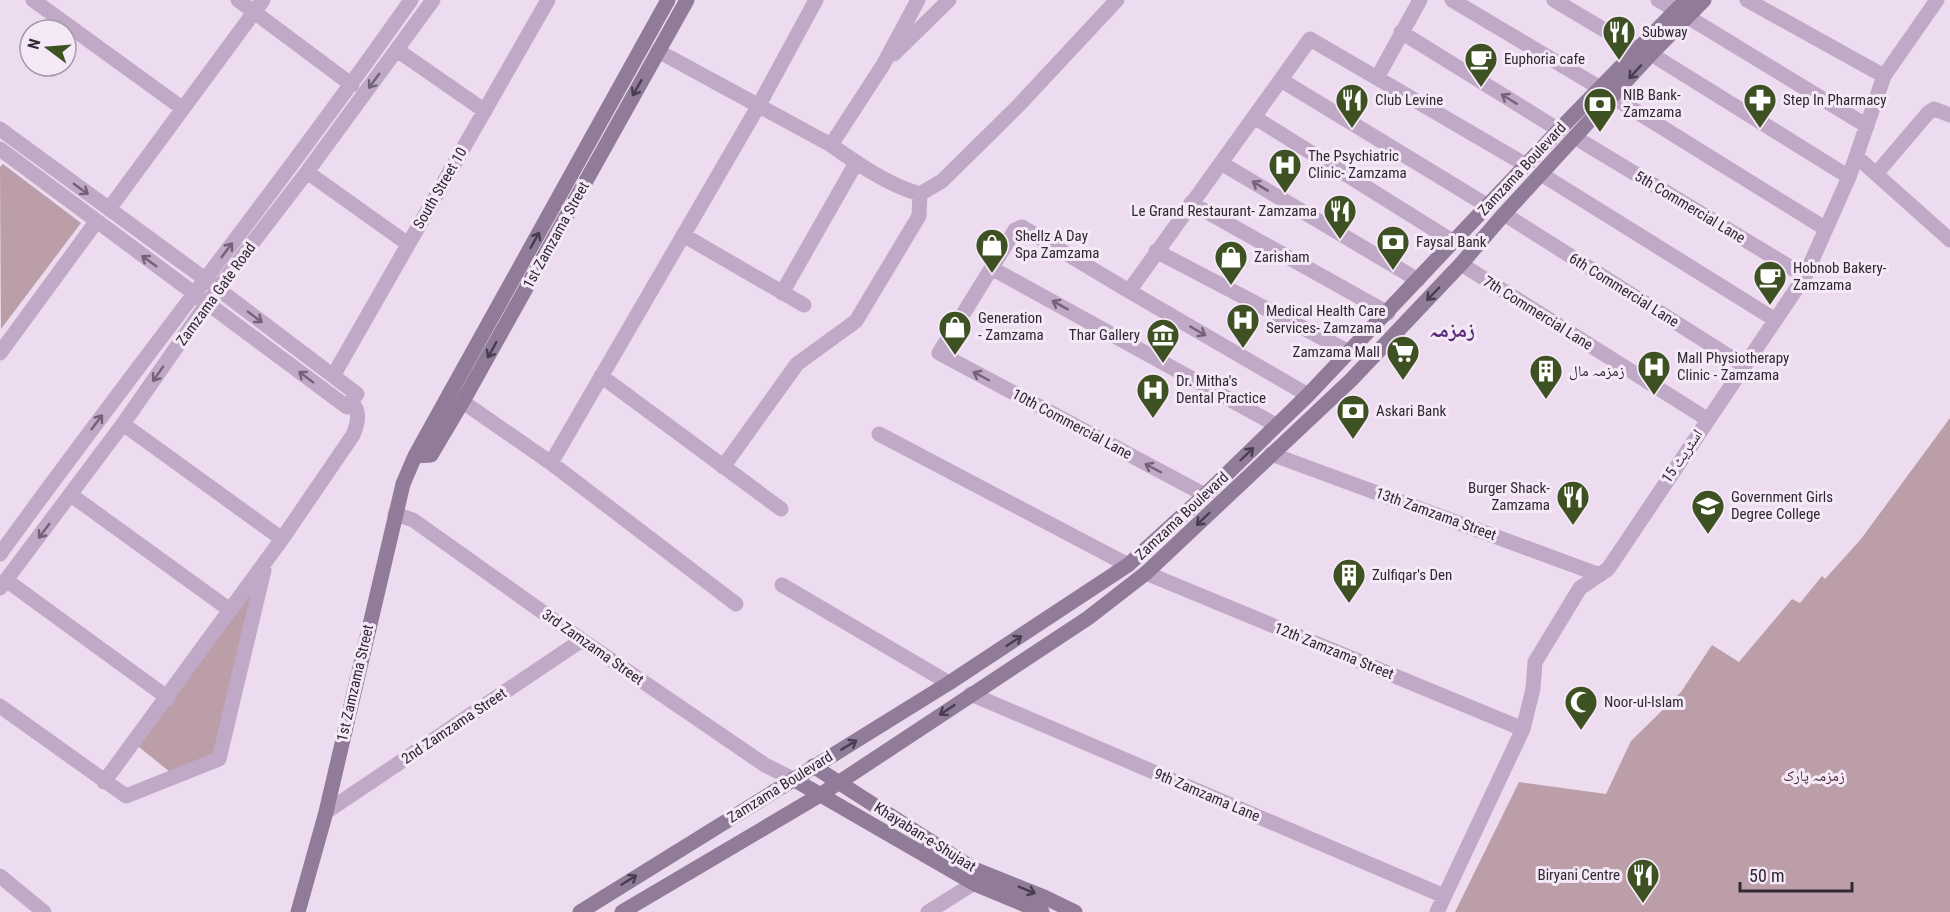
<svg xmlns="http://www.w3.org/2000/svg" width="1950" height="912" viewBox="0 0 1950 912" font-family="'Roboto Condensed','Noto Naskh Arabic',sans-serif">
<rect width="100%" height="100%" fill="#eddcef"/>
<path fill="#bc9ea8" d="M3,164L81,223L1,329L0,167Z
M1950,418V912H1455L1519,782L1606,794L1631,741L1681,692L1712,645L1739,662L1792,599L1800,603L1822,576L1825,579L1861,539Z
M266,562L219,759L176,777L134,743Z"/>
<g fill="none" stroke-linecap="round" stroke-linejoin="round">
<path stroke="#c0a9c6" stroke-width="15" d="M33,0L182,108
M238,0L352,85
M1452,0L1600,88
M1554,0L1638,50
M1658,0L1676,10
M1747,0L1884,76
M1688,17L1867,126
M1401,32L1559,130
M397,50L485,111
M658,51L831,145C858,164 888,185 920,194L942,181L1018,106L1117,0
M894,54L949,0
M1651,54L1849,177
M1377,78L1526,165
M1281,80L1488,206
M1613,97L1826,229
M1254,117L1454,242
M0,129L205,279L357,394L347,407L0,149
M1576,138L1805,276
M831,145L883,65L918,0
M1857,157L1950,240
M1221,163L1418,280
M307,172L408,244
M1541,174L1774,319
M1876,174L1928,113L1934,109L1950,115
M1191,203L1388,313
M109,209L263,0
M1504,214L1743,365
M683,235L804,305
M1156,251L1349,352
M1461,264L1707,419
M993,269L1276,425
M1129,291L1308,395
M782,293L856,163
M0,353L96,222
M333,376L548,0
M601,376L781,509
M450,393L551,463L736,604
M123,424L282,539
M879,434L1128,565
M1271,454L1600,575
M551,463L759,105L816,0
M723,467L797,364L856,321L919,216L920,194
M71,495L230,610
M1205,495L939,353L1015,230L1022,227L1129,291L1310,39L1377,78L1420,0
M395,514L413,520L582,640L765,765L793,779
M0,554C135,367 279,188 411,0
M1146,573L1523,729
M6,580L168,698
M782,585L949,683
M0,588L123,424L217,289L307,172L433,0
M971,694L1444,896
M0,706L126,796L219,759L264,570
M104,782L282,539L353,435C358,423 361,411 351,402
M326,812L582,640
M0,876L44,912
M928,912L984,877
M1437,912L1523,729L1533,689L1535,662L1580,588L1608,569L1805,276L1849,177L1884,76L1937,0"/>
<path stroke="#907b99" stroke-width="15" d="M415,456L431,455L463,401L687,0
M813,766L974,869L1044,897L1075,912
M793,779L975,884L1042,912
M298,912L326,812L403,484L415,456L668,0
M580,912L949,683L1128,565L1205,495L1308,395L1559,130L1686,0
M622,912L820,795L1088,618L1146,573L1351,380L1461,264L1504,214L1651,54L1704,0"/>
</g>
<defs><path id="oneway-shaft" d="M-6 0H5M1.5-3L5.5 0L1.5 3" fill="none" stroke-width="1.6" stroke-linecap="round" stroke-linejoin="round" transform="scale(1.5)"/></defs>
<g stroke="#483d4d">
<use href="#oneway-shaft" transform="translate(1635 72) rotate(132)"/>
<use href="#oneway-shaft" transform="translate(637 88) rotate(119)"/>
<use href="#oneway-shaft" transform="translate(535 240) rotate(-61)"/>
<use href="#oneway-shaft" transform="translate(1433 294) rotate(134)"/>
<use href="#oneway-shaft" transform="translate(492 350) rotate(119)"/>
<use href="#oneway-shaft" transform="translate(1247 454) rotate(-44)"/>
<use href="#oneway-shaft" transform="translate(1203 519) rotate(136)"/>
<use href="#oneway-shaft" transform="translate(1014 641) rotate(-33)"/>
<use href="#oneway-shaft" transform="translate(947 710) rotate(146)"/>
<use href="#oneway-shaft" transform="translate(849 745) rotate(-31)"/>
<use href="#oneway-shaft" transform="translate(629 880) rotate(-32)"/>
<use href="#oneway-shaft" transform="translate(1027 890) rotate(22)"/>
</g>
<g stroke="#716276">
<use href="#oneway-shaft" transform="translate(374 81) rotate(126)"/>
<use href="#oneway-shaft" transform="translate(1509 99) rotate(-148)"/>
<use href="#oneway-shaft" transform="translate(1260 186) rotate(-149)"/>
<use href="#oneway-shaft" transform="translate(81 189) rotate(36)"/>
<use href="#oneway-shaft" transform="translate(227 250) rotate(-53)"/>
<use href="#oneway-shaft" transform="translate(149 261) rotate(-144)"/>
<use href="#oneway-shaft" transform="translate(1060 305) rotate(-151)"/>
<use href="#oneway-shaft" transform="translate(255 317) rotate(37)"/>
<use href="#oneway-shaft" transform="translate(1198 331) rotate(30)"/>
<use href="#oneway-shaft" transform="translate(158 374) rotate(125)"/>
<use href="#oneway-shaft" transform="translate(981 376) rotate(-152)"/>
<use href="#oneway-shaft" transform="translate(306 377) rotate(-143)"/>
<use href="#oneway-shaft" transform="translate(97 422) rotate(-53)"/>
<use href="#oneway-shaft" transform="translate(1153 468) rotate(-152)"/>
<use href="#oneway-shaft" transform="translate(44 531) rotate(127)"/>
</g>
<defs>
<symbol id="restaurant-pin" viewBox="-11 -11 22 30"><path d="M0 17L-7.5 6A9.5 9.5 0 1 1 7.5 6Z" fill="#3e5122" stroke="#f5e8f7"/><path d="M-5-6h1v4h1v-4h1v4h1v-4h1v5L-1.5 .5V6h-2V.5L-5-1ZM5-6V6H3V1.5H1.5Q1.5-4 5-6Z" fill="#fff"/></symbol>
<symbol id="cafe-pin" viewBox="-11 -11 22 30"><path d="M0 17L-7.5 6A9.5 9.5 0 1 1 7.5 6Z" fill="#3e5122" stroke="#f5e8f7"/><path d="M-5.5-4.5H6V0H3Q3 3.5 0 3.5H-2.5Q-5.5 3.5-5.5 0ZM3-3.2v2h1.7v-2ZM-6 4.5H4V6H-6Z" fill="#fff"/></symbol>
<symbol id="pharmacy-pin" viewBox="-11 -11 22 30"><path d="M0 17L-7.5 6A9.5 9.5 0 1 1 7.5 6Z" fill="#3e5122" stroke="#f5e8f7"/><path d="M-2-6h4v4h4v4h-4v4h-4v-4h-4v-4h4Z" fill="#fff"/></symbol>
<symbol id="bank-pin" viewBox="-11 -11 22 30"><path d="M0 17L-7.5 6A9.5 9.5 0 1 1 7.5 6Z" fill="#3e5122" stroke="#f5e8f7"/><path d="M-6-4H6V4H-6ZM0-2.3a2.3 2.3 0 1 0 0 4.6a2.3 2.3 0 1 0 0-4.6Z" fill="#fff"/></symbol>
<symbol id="hospital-pin" viewBox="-11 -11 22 30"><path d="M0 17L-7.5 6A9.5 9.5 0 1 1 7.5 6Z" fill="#3e5122" stroke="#f5e8f7"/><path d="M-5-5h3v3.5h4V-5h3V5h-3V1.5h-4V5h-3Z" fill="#fff"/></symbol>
<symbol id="shop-pin" viewBox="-11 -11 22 30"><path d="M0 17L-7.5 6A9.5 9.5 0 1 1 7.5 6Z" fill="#3e5122" stroke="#f5e8f7"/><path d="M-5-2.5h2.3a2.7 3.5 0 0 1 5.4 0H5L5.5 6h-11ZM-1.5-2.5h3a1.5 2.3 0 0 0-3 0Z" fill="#fff"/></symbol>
<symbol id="museum-pin" viewBox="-11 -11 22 30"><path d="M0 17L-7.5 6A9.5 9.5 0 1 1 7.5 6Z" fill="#3e5122" stroke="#f5e8f7"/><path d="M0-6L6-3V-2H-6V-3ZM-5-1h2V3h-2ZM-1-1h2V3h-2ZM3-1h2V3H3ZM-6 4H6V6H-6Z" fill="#fff"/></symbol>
<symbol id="supermarket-pin" viewBox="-11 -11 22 30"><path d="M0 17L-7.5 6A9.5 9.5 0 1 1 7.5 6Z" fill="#3e5122" stroke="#f5e8f7"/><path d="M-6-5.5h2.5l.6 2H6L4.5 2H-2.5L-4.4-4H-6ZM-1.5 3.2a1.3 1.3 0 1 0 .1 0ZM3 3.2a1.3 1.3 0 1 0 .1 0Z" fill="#fff"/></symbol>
<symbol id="building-pin" viewBox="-11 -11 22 30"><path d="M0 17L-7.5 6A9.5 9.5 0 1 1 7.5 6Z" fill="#3e5122" stroke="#f5e8f7"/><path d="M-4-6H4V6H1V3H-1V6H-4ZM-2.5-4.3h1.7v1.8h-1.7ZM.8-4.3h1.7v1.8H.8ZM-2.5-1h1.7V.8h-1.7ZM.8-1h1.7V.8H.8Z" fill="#fff"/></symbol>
<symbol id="university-pin" viewBox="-11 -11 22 30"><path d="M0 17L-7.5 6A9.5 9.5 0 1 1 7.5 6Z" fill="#3e5122" stroke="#f5e8f7"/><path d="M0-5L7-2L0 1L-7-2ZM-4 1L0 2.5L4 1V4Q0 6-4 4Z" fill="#fff"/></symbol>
<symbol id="mosque-pin" viewBox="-11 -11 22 30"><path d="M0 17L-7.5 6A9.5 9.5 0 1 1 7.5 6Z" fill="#3e5122" stroke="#f5e8f7"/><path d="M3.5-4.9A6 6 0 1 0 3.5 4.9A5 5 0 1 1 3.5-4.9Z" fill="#fff"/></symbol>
</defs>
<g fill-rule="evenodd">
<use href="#restaurant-pin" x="1600" y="13" width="38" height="52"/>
<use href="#cafe-pin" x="1462" y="40" width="38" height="52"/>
<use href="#restaurant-pin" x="1333" y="81" width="38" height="52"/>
<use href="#pharmacy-pin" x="1741" y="81" width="38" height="52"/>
<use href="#bank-pin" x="1581" y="85" width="38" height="52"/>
<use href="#hospital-pin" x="1266" y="146" width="38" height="52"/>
<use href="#restaurant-pin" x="1321" y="192" width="38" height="52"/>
<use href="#bank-pin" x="1374" y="223" width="38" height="52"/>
<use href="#shop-pin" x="973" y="226" width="38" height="52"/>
<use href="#shop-pin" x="1212" y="238" width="38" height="52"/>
<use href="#cafe-pin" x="1751" y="258" width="38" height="52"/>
<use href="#hospital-pin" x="1224" y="301" width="38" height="52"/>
<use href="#shop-pin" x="936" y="308" width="38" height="52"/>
<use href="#museum-pin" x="1144" y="316" width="38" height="52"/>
<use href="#supermarket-pin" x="1384" y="333" width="38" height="52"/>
<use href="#hospital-pin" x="1635" y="348" width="38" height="52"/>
<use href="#building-pin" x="1527" y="352" width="38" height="52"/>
<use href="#hospital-pin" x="1134" y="371" width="38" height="52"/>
<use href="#bank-pin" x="1334" y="392" width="38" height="52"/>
<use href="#restaurant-pin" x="1554" y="478" width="38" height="52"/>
<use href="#university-pin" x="1689" y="487" width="38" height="52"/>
<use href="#building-pin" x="1330" y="556" width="38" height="52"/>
<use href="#mosque-pin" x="1562" y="683" width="38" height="52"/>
<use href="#restaurant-pin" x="1624" y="856" width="38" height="52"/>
</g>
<g text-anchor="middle" stroke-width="6" stroke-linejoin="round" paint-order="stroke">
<g font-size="15" fill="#302834" stroke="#f5e8f7" text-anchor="start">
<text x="1642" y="37">Subway</text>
<text x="1504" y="64">Euphoria cafe</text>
<text x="1623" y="100">NIB Bank-<tspan x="1623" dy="17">Zamzama</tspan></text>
<text x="1375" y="105">Club Levine</text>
<text x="1783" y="105">Step In Pharmacy</text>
<text x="1308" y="161">The Psychiatric<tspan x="1308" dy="17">Clinic- Zamzama</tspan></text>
<text x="1317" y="216" text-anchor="end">Le Grand Restaurant- Zamzama</text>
<text x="1015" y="241">Shellz A Day<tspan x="1015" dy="17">Spa Zamzama</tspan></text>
<text x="1416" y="247">Faysal Bank</text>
<text x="1254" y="262">Zarisham</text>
<text x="1793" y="273">Hobnob Bakery-<tspan x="1793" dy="17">Zamzama</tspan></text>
<text x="1266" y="316">Medical Health Care<tspan x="1266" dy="17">Services- Zamzama</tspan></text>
<text x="978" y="323">Generation<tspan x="978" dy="17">- Zamzama</tspan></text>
<text x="1140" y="340" text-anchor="end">Thar Gallery</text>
<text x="1380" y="357" text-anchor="end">Zamzama Mall</text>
<text x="1677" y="363">Mall Physiotherapy<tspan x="1677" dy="17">Clinic - Zamzama</tspan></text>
<text x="1569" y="376">زمزمہ مال</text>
<text x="1176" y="386">Dr. Mitha's<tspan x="1176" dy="17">Dental Practice</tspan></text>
<text x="1376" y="416">Askari Bank</text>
<text x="1550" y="493" text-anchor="end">Burger Shack-<tspan x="1550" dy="17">Zamzama</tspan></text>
<text x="1731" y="502">Government Girls<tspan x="1731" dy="17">Degree College</tspan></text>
<text x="1372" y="580">Zulfiqar's Den</text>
<text x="1604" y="707">Noor-ul-Islam</text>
<text x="1620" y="880" text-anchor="end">Biryani Centre</text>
</g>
<g font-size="15" fill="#302834" stroke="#f5e8f7">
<text transform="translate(1522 169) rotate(-47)" y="5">Zamzama Boulevard</text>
<text transform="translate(440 188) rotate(-60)" y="5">South Street 10</text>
<text transform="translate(1690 207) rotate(31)" y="5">5th Commercial Lane</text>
<text transform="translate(556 235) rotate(-61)" y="5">1st Zamzama Street</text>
<text transform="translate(1624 290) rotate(32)" y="5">6th Commercial Lane</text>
<text transform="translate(216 294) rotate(-54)" y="5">Zamzama Gate Road</text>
<text transform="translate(1538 313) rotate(32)" y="5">7th Commercial Lane</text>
<text transform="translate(1072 424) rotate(28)" y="5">10th Commercial Lane</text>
<text transform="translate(1682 456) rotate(-56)" y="5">اسٹریٹ 15</text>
<text transform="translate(1436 514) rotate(20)" y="5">13th Zamzama Street</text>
<text transform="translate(1182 516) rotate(-43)" y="5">Zamzama Boulevard</text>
<text transform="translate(593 647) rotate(35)" y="5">3rd Zamzama Street</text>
<text transform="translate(1334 651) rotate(22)" y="5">12th Zamzama Street</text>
<text transform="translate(355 683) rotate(-77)" y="5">1st Zamzama Street</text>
<text transform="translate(454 726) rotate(-34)" y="5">2nd Zamzama Street</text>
<text transform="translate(780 787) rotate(-32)" y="5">Zamzama Boulevard</text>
<text transform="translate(1207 795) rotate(23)" y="5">9th Zamzama Lane</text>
<text transform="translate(925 837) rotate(32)" y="5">Khayaban-e-Shujaat</text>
</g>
<g font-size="15" fill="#4f2f38" stroke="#f5e8f7">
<text x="1814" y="781">زمزمہ پارک</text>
</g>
<g font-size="21" font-weight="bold" fill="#582a7a" stroke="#f5e8f7">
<text x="1452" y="337">زمزمہ</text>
</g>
</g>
<g transform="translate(48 48) rotate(286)"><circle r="28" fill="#f5e8f7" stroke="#a69ba9" stroke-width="1.5"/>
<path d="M0-4.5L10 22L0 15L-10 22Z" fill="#3e5122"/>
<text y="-9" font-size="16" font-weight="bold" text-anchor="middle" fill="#302834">N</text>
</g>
<path d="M1740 882v9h112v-9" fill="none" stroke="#302834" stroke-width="3"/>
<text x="1749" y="882" font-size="18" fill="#302834" stroke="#f5e8f7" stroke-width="4.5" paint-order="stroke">50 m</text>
</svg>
